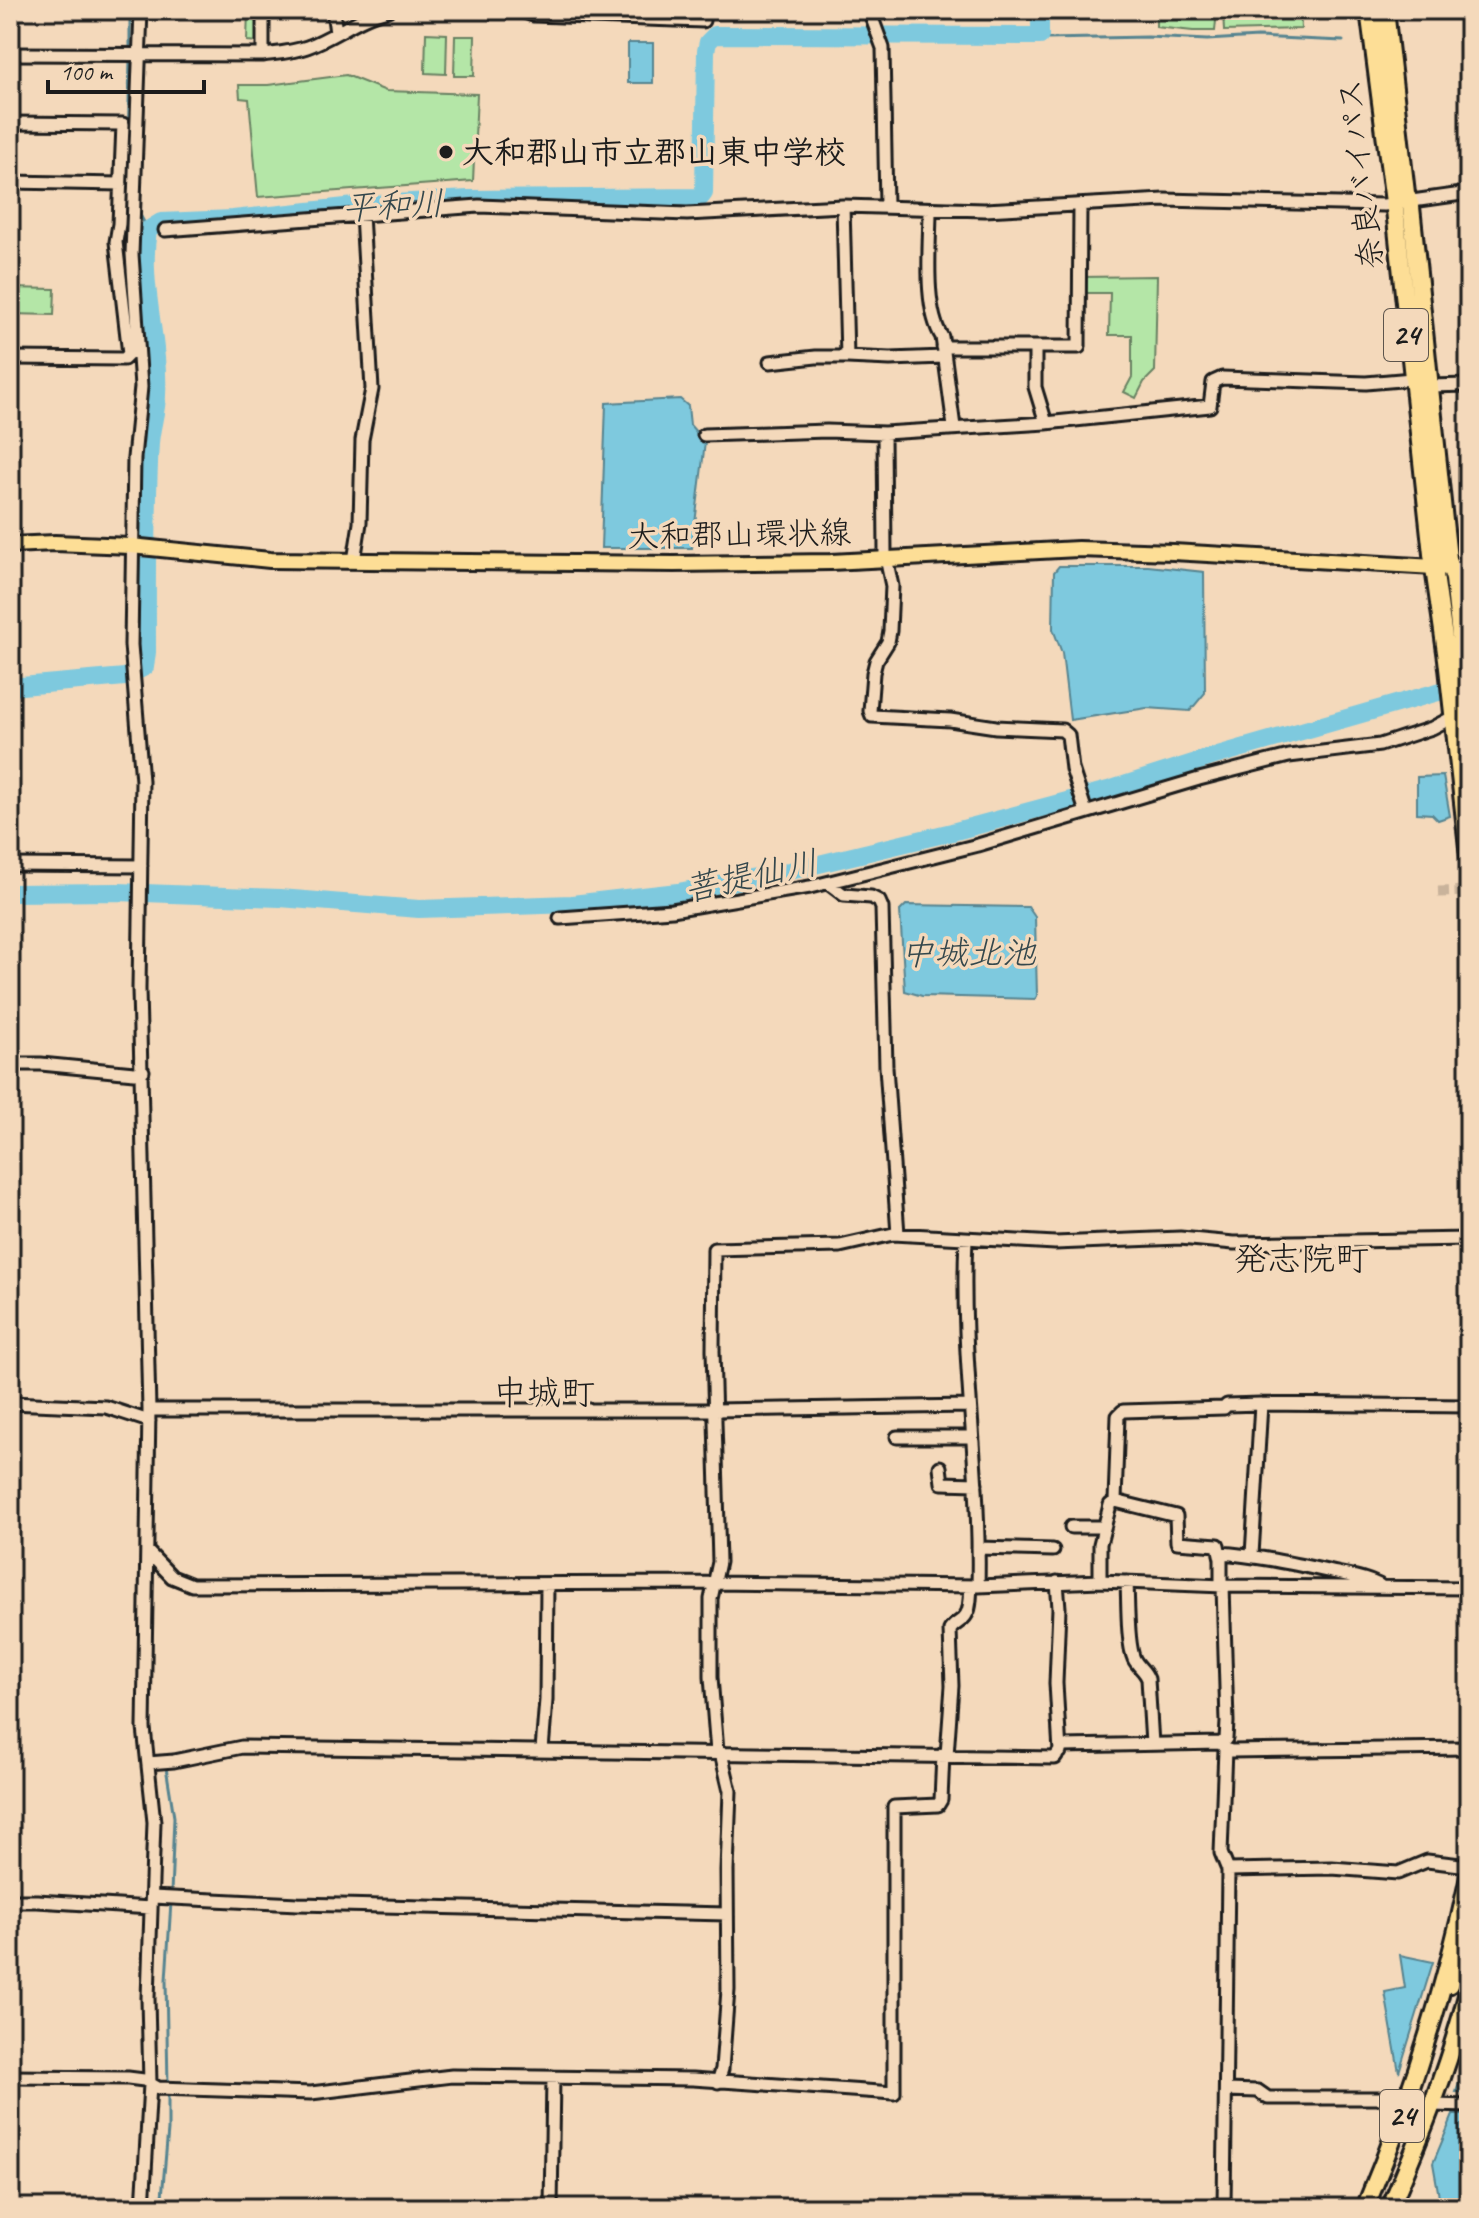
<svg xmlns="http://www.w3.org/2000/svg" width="1479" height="2218" viewBox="0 0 1479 2218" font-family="Caveat,'Klee One',sans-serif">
<rect width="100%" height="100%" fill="#f4d9bb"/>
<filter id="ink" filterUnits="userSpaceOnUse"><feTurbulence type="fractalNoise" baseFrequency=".0125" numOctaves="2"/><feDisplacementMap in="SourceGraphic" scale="16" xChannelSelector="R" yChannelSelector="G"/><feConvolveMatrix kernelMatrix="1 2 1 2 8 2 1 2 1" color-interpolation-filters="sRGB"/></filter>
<g filter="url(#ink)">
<path fill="#b4e6a7" stroke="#688162" stroke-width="2" d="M248,10H258V42L247,41Z
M1208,10H1217L1215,31H1193L1156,27V12L1207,14Z
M1223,10L1300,11L1301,29L1224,31Z
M426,33L447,34L446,74L425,73Z
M455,36H475L474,76H454Z
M346,75L386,91L477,94L473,181L258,197L249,99L240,98L239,85H268Z
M1157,276L1155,371L1144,382L1136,398L1124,392L1132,377V335H1109L1110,293H1080V277Z
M10,288L55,289L54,315L10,314Z"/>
<path fill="#7ec9de" stroke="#578490" stroke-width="2" d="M628,43H653V83H628Z
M680,399L688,406L690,425L705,442L692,548H601L606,403Z
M1059,566H1148L1204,572L1205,693L1190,711L1147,708L1070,720L1062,653L1053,629L1054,572Z
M1443,776L1450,816L1438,820L1432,814L1417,813V777Z
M906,905L1028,907L1035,917L1037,996L1035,999L922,996L905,991L900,911Z
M1400,1955L1433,1962L1399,2072L1385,1992L1405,1988Z
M1469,2055V2092H1456Z
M1453,2115H1469V2208H1441L1433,2163Z"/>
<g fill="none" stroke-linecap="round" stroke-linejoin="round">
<path stroke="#578490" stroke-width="3" d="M1040,36L1046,39L1148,37L1207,40L1258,37L1343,41
M130,50V10
M130,58L127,192L131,197
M138,211L148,230
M166,1767L174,1817L171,1894
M168,2086L166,1980L171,1902
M161,2208L168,2130V2093"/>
<path stroke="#7ec9de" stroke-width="18" d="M10,687L125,677L145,667L147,652C147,583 146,513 150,443C151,427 157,411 157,395C160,340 139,285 148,230L161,222L233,219L374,204L469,199L701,197L704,193L706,51L708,42L715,35L1040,36V10
M10,893L117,892L280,898L419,909L572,904L678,892L794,870L952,832L1108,790L1218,755L1466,684"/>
<path stroke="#c9b39b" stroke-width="11" stroke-dasharray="11 5.5" stroke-linecap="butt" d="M1438,892L1469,891
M1390,2098L1452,2100"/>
<defs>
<path id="minor" d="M141,10L132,254L141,387L134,458L131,645L142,781L139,989L149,1410L144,1728L154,1822L148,1998L150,2084L143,2208
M263,10V55
M333,10L336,33
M519,10L533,15L703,21V10
M869,10L883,48L886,206
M10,54L263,55C278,53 293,52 307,47C335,37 358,17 388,10
M10,123L123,124L119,224L116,242L129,354L124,359L10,358
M10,182L121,184
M843,206L847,357L890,359L944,357
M930,209C930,244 923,308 942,337L954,427
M165,230L479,206L687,214L843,206L985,210L1164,200L1384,205L1469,193
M943,347H1079L1080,205
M1035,347V387L1046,423
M770,362L816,357H847
M1429,386L1469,385
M704,435L827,431L884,433
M354,561L360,523L362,440L372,389L362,214
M1086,812L1072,769L1068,735L1062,730L996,727L950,720L872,716L870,711L873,673L876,661L888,642L890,631L892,586L885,553L884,433L1046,423L1210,406L1213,382L1222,378L1366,383L1412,379
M10,865L141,866
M828,883L844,895L871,897L879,901L882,908L886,1067L898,1234
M560,918L672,910L810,887L978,845L1199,779L1289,756L1380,745L1432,728L1457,715
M10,1064H41L134,1073L143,1071
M966,1239C960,1355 981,1470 978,1586
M10,1403L106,1407L149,1421
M149,1410H715L970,1406
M897,1437H971
M940,1467L942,1483L976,1484
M1115,1501L1176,1516L1177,1542L1218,1545L1221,1559V1586
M1071,1527H1104
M978,1548L1053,1550
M149,1553L172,1577L192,1585L714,1583L978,1586L1100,1581L1223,1586L1469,1588
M1220,1553C1260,1556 1298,1565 1337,1573C1352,1576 1365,1578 1379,1585
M1252,1555L1261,1404
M1100,1581V1544L1110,1505L1115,1501L1118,1416L1123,1411L1224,1408L1227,1405L1261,1404L1469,1406
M1057,1582L1059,1608L1056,1683L1060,1752
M1127,1582C1128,1600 1127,1644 1134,1659C1138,1667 1145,1670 1148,1679L1152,1744
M1221,1743L1226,1739L1227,1722L1223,1586
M542,1750L546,1700L547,1584
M717,1752L711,1677V1599L719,1562L713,1350L714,1249L840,1246L893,1234L1055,1243L1180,1238L1234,1243L1469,1239
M947,1755L952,1686L950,1630C955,1622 962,1622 966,1615C971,1608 970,1594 971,1586
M148,1763L174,1761L242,1747L1055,1758L1063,1746L1221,1743L1225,1749L1231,1751L1469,1748
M1228,1870L1332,1868L1398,1873L1427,1861L1469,1866
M152,1897L298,1904L727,1914
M10,1901H37L151,1908
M10,2077L128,2078L144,2080L158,2088L311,2093L452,2076L693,2079L894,2093V1807L938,1805L941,1800L943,1754
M718,2082L722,2069L728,1990L727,1870L730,1791L721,1753
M1226,2090L1258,2091L1268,2098H1390
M1433,2105L1469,2106
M551,2208L553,2077
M1224,2208L1228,1870L1221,1853L1225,1749"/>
<path id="major" d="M10,545L55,543L131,546L270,560L674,564L831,562L1078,549L1173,552L1469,569
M1450,1985L1469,1936"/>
<path id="highway" d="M1369,10L1395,210L1432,554L1447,659L1469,856
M1385,10L1406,193L1411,207L1448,559L1454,579L1469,722
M1365,2208C1410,2101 1445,1991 1469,1877
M1390,2208C1421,2136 1450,2064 1469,1988"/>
</defs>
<use href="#minor" stroke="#1c1c1c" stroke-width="17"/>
<use href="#major" stroke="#1c1c1c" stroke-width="20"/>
<use href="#highway" stroke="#1c1c1c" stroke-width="22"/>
<use href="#minor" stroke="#f4d9bb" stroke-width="11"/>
<use href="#major" stroke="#fdde96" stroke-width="14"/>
<use href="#highway" stroke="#fdde96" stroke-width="16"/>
</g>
</g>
<circle fill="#1c1c1c" stroke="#f4d9bb" stroke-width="3" cx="446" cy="152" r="8"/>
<g text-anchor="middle" stroke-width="7" stroke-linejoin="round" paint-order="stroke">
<g fill="#f4d9bb" stroke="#5d554c" stroke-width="2">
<rect x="1384" y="309" width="44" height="52" rx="6"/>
<rect x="1380" y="2090" width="44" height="52" rx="6"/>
</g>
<g font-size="30" font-weight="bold" fill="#1c1c1c">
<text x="1406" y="345">24</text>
<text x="1402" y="2126">24</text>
</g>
<g font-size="32" font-weight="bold" fill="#1c1c1c" stroke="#f4d9bb" text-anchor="start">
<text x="462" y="163">大和郡山市立郡山東中学校</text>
</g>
<g font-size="32" fill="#1c1c1c" stroke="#f4d9bb">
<text transform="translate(1360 174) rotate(-97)" y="11">奈良バイパス</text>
<text transform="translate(739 534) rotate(-1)" y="11">大和郡山環状線</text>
</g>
<g font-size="34" font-style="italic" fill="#34474c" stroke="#f4d9bb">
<text transform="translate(393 205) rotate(-3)" y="12">平和川</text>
<text transform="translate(751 875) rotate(-12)" y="12">菩提仙川</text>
<text x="968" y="964">中城北池</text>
</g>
<g font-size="34" fill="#1c1c1c" stroke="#f4d9bb">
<text x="1301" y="1270">発志院町</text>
<text x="544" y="1404">中城町</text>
</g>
</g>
<rect width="1479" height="2218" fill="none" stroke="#f4d9bb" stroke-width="40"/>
<rect x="20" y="20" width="1439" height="2178" fill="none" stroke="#1c1c1c" stroke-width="3" filter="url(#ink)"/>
<path d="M48 80v12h156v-12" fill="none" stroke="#1c1c1c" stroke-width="4"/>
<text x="60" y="80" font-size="24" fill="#1c1c1c" stroke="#f4d9bb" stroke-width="6" paint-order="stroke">100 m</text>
</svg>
